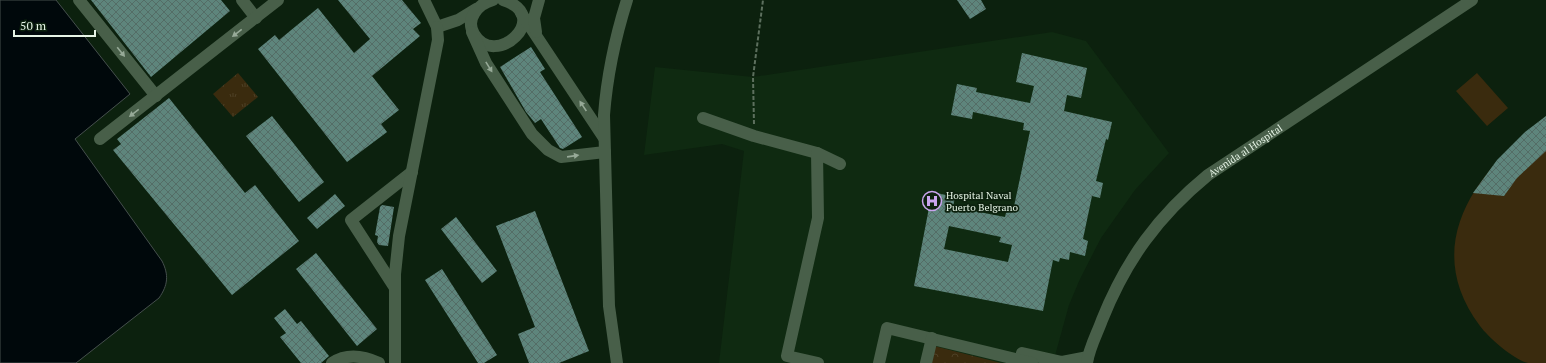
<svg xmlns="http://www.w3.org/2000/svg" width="1546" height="363" viewBox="0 0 1546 363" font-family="'PT Serif',serif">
<defs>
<pattern id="grass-tufts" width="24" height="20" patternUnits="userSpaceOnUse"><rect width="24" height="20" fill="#3a2b0e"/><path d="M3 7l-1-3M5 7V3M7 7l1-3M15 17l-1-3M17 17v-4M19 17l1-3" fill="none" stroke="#4d4025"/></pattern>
<pattern id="park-crowns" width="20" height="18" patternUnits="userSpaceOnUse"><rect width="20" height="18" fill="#3a2b0e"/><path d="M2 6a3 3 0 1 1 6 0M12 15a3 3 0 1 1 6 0" fill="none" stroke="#4d4025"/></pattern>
<pattern id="building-cross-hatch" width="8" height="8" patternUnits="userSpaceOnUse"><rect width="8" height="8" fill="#5e857c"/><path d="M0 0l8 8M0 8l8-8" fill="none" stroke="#546d66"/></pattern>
</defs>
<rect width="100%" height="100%" fill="#0c210e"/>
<path fill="#0f2a11" d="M1052,32L1086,41L1169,153L1135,190L1101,238L1080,279L1069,305L1053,363H719L744,151L722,144L644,155L655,67L753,77Z"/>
<path fill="url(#grass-tufts)" d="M238,73L258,97L233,117L213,94Z"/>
<path fill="url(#park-crowns)" d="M934,346L1001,363H930Z"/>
<path fill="#3a2b0e" d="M1477,73L1508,108L1487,126L1456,91Z
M1546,116V363C1540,363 1533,363 1528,363C1514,360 1488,337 1480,326C1418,243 1479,169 1546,116Z"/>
<path fill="#00080b" stroke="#454f4d" d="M0,0H56L130,94L75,139L162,261C169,275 168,285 159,298L76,363H0Z"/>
<path fill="url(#building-cross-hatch)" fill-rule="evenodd" d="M91,0H221L230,11L151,77Z
M338,0H402L421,23L413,29L420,36L372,76L399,110L381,124L387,132L347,162L258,49L275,35L279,40L318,8L354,53L370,39Z
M957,0H981L986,9L970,19Z
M531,47L545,69L540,72L582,137L563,149L560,148L541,119L535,123L526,112L500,67Z
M1022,53L1087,68L1081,98L1067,95L1064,111L1112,122L1108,140L1106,139L1096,181L1103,183L1100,198L1092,196L1083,239L1088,241L1085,256L1070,252L1069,260L1060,258L1059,262L1053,260L1043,311L914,286L932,192L955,197L953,207L1005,217L1007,209L1013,211L1030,131L1023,130L1024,123L973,112L972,119L951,115L957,84L977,88L976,92L1030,103L1034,86L1016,82ZM949,226L1001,237L999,242L1012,245L1008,262L944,249Z
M169,98L245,193L255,185L299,241L232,295L113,150L121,144L117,139Z
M272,116L324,182L299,202L246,136Z
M1546,116V151L1517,178L1504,196L1473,193L1497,160L1525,132Z
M335,194L345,206L317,229L307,218Z
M382,205L394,207L388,246L379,245L377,242L378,236L375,235L380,207Z
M535,211L589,351L559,363H529L518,334L535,327L496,226Z
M456,217L497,271L482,283L441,229Z
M316,253L377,329L357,346L296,269Z
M442,269L497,355L484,363H478L425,280Z
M285,309L297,324L301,321L329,356L321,363H301L280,337L286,333L274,318Z"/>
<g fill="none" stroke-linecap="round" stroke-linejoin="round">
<path stroke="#5d705e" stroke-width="2" stroke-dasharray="4 2" stroke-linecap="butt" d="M754,124L753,77L763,0"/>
<g stroke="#485f49" stroke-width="12">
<path d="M79,0L156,96"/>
<path d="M242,0L256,18"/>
<path d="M424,0L437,27L458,20L476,9"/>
<path d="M493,0C478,4 465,19 474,34C495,70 554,16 503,0"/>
<path d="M521,13L604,138"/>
<path d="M472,32L486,63L532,134L548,150L561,157L605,152"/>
<path d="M536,32L534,18L539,0"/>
<path d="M703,118L754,136L817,153"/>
<path d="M100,139L278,0"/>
<path d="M395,288L351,220L412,172"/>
<path d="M1022,353L1062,362L1088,357"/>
<path d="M332,363C347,353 364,356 379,363"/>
<path d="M395,363V274L399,236L438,40L437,27"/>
<path d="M617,363L609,306L604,115C607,76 615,38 627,0"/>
<path d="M818,363L787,356L818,218L817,153L840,164"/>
<path d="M879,363L887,328L1032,363"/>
<path d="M926,363L932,338"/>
<path id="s1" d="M1087,363C1089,348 1097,334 1102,320C1126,260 1158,216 1208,175L1472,0"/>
</g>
</g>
<defs><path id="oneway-solid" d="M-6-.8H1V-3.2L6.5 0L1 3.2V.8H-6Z"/></defs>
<g fill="#97aa98">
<use href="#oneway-solid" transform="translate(237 33) rotate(142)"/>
<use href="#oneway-solid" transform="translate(121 52) rotate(51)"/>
<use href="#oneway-solid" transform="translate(489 67) rotate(58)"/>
<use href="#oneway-solid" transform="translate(583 106) rotate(-124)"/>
<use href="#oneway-solid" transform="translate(134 113) rotate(142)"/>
<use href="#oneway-solid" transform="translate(573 156) rotate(-8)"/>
</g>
<defs>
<symbol id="hospital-ring" viewBox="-11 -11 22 22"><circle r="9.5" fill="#0c210e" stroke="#c9a5ee" stroke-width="1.5"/><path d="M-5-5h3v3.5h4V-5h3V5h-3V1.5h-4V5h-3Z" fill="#c9a5ee"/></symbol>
</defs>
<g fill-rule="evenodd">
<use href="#hospital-ring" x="921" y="190" width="22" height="22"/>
</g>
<g text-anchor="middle" stroke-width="3.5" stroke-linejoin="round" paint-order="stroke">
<g font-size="10" fill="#e6f4e6" stroke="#0c210e">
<text dy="4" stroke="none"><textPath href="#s1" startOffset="272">Avenida al Hospital</textPath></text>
</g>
<g font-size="10" fill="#e6f4e6" stroke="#0c210e" text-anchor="start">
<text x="946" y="199">Hospital Naval<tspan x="946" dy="12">Puerto Belgrano</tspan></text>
</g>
</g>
<path d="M14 30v6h81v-6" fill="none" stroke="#e6f4e6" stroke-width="2"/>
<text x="20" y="30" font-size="12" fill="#e6f4e6" stroke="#0c210e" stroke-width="3" paint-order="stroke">50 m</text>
</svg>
